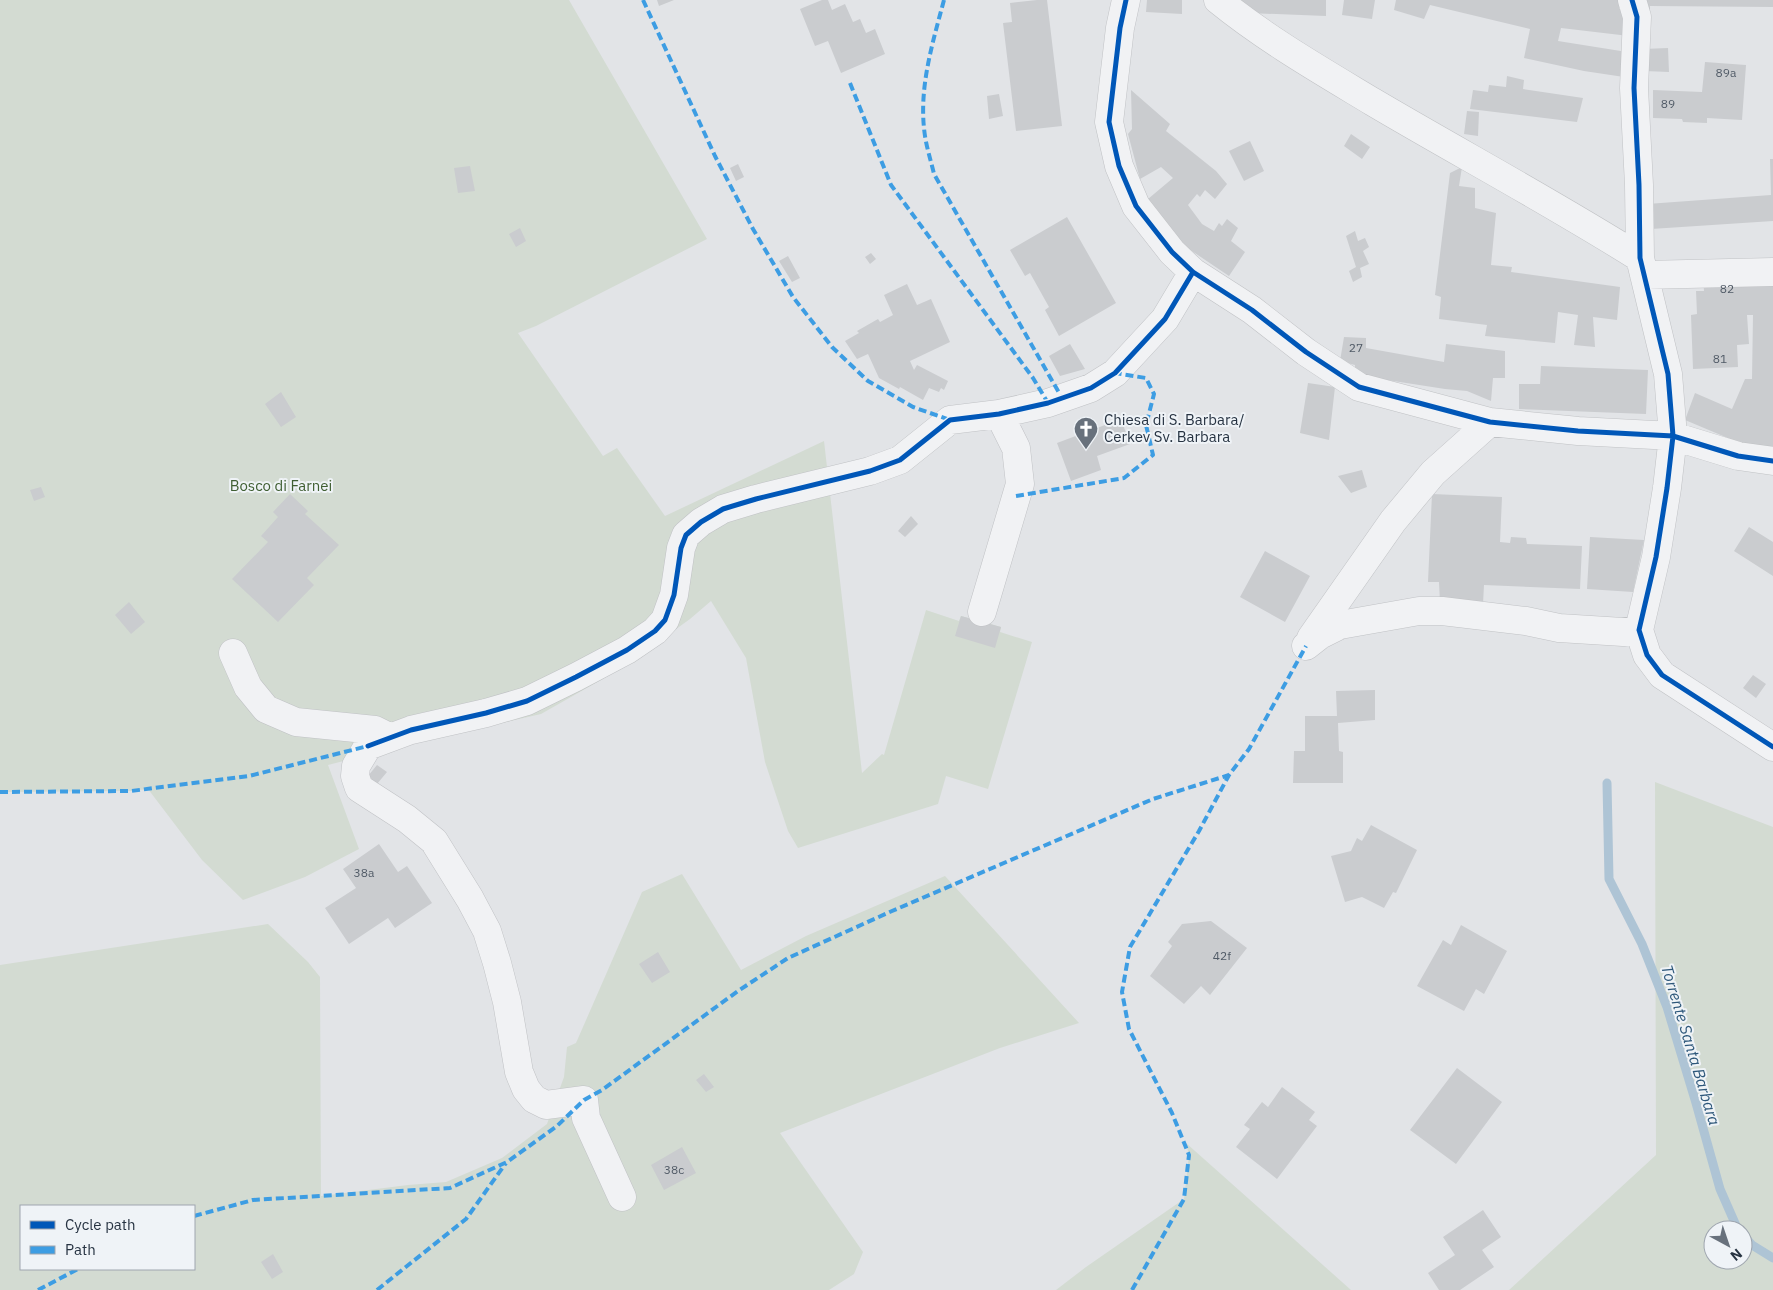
<svg xmlns="http://www.w3.org/2000/svg" width="1773" height="1290" viewBox="0 0 1773 1290" font-family="'IBM Plex Sans',sans-serif">
<rect width="100%" height="100%" fill="#e2e4e7"/>
<path fill="#d3dbd2" fill-rule="evenodd" d="M0,0H569L707,239L536,326L518,333L603,456L617,448L665,516L824,441L862,773L882,754L884,755L926,610L959,621L961,616L1001,627L1000,632L1032,642L988,789L946,776L938,804L798,848L788,831L765,762L746,658L711,601L690,619L622,668L541,714L398,747L328,765L359,849L305,877L243,900L202,860L148,789L131,791L0,792Z
M1655,782L1773,827V1290H1509L1656,1155ZM1713,1230H1743V1260H1713Z
M682,874L741,970L806,936L945,876L1079,1023L1000,1048L780,1133L863,1252L854,1274L829,1290H0V965L268,924L308,962L320,977L321,1196L408,1185L446,1182L502,1158L547,1124L564,1077L567,1047L576,1043L642,892ZM21,1206H194V1269H21Z
M1186,1143L1351,1290H1056L1086,1267L1184,1199L1189,1155Z"/>
<g fill="none" stroke-linecap="round" stroke-linejoin="round">
<path stroke="#aec4d5" stroke-width="9" d="M1607,783L1609,879L1642,944L1667,1007L1696,1103L1720,1189L1738,1230
M1743,1235L1752,1245L1773,1258"/>
</g>
<path fill="#cacccf" d="M657,0H674L659,6Z
M822,0H828L832,10L845,4L853,22L860,19L866,33L875,29L885,54L841,73L828,41L815,46L800,9Z
M1037,0H1047L1062,126L1016,131L1003,23L1012,22L1010,3Z
M1147,0H1182V14L1146,12Z
M1236,0H1326V16L1249,13Z
M1344,0H1375L1372,19L1342,15Z
M1396,0H1619V9L1630,10L1629,36L1561,28L1558,41L1627,52L1624,77L1584,71L1524,58L1530,29L1430,5L1424,19L1394,10Z
M1642,0H1773V7L1650,6V31H1643Z
M1668,48L1669,72L1645,71L1643,49Z
M1705,62L1746,65L1742,120L1707,118V123L1683,122L1682,119L1653,118V90L1702,92Z
M1507,76L1524,80L1523,89L1583,98L1577,122L1470,109L1473,90L1488,92L1489,85L1506,87Z
M1131,90L1170,124L1166,131L1216,171L1227,184L1215,199L1205,190L1200,197L1197,194L1188,205L1202,224L1214,231L1219,223L1222,226L1227,219L1238,228L1231,241L1245,252L1229,276L1183,245L1148,199L1173,178L1161,167L1140,179L1128,134L1132,129Z
M999,94L1003,116L989,119L987,96Z
M1467,111L1479,112L1478,136L1464,134Z
M1351,134L1370,147L1362,159L1344,146Z
M1250,141L1264,171L1244,181L1229,151Z
M1770,159H1773V221L1651,229L1647,204L1771,195Z
M738,164L744,177L736,181L730,168Z
M470,166L475,191L458,193L454,168Z
M1462,167L1459,186L1475,188V208L1496,213L1491,265L1512,267L1511,272L1620,287L1617,320L1593,317L1595,347L1574,345L1578,315L1558,312L1555,343L1485,336L1487,325L1439,319L1441,297L1435,295L1450,173Z
M1067,217L1116,303L1059,336L1045,310L1049,307L1030,273L1025,276L1010,250Z
M520,228L526,241L516,247L509,234Z
M1355,231L1358,241L1365,238L1369,247L1363,251L1369,264L1360,268L1362,277L1353,282L1349,271L1356,267L1346,236Z
M871,253L876,259L870,264L865,257Z
M788,256L800,278L792,282L779,261Z
M1703,277L1773,280V450L1742,448L1735,441L1685,420L1695,393L1732,409L1745,379H1752L1753,315H1747L1749,344L1737,345L1738,367L1693,369L1691,315L1697,314L1696,291H1704Z
M907,284L917,305L931,299L950,342L910,361L914,370L917,365L948,381L944,390L941,388L939,392L929,388L923,400L900,387L899,389L879,378L868,354L857,359L845,341L859,333L857,331L878,319L880,322L893,315L884,295Z
M1344,337L1366,338V348L1444,362L1446,344L1505,351V378H1493L1491,401L1467,391L1445,389L1355,375V365L1340,361Z
M1070,344L1085,369L1060,376L1049,356Z
M1541,366L1648,370L1646,414L1519,409V384H1540Z
M1308,383L1335,387L1329,440L1300,433Z
M281,392L296,417L281,427L265,404Z
M1121,419L1130,444L1097,456L1101,470L1071,481L1057,443Z
M1362,470L1367,487L1351,493L1338,476Z
M41,487L45,497L34,501L30,490Z
M290,494L308,511L305,514L339,545L307,578L314,585L278,622L232,579L268,542L261,536L278,517L273,512Z
M1432,494L1502,497L1500,542L1510,543L1511,537L1526,538L1527,544L1582,546L1580,589L1484,585L1483,604L1440,603L1439,582H1428Z
M911,516L918,524L905,537L898,531Z
M1749,527L1773,542V576L1734,551Z
M1590,537L1644,540L1633,592L1587,589Z
M1265,551L1310,576L1285,622L1240,597Z
M129,602L145,622L131,634L115,615Z
M961,616L1001,627L995,648L955,636Z
M1753,675L1766,684L1756,698L1743,688Z
M1375,690V720L1338,723L1339,751L1343,752V783H1293L1294,751H1305V716H1337L1336,691Z
M377,765L387,772L377,784L368,776Z
M1371,825L1417,850L1396,893L1393,892L1384,908L1362,897L1345,902L1331,856L1351,851L1357,838L1362,841Z
M379,844L398,872L407,866L432,903L395,928L388,918L349,944L325,908L356,888L343,869Z
M1211,921L1247,948L1210,995L1201,986L1184,1004L1150,976L1172,946L1168,942L1182,924Z
M1461,925L1507,951L1484,994L1476,989L1464,1011L1417,986L1443,940L1451,945Z
M658,952L670,972L652,983L639,964Z
M1457,1068L1502,1102L1456,1164L1410,1130Z
M704,1074L714,1087L706,1092L696,1080Z
M1282,1087L1315,1112L1309,1120L1317,1126L1277,1179L1236,1147L1250,1129L1244,1125L1262,1102L1268,1107Z
M682,1147L696,1173L664,1190L651,1165Z
M1483,1210L1501,1237L1482,1250L1494,1267L1460,1290H1439L1428,1273L1455,1255L1443,1237Z
M273,1254L283,1272L272,1279L261,1262Z"/>
<g fill="none" stroke-linecap="round" stroke-linejoin="round">
<defs>
<path id="minor" d="M1126,0L1120,28L1109,122L1119,166L1136,206L1172,252L1193,272L1252,310L1306,352L1359,387L1490,422L1578,431L1673,436L1738,456L1773,461
M1218,0C1266,39 1320,70 1373,102C1461,154 1553,203 1640,258
M1632,0L1637,17L1634,88L1639,185L1640,258L1668,374L1673,436L1667,488L1656,557L1639,630L1647,655L1662,675L1773,747
M1644,275L1773,272
M982,612L1020,484L1016,448L999,414
M1311,638L1393,521L1433,473L1490,422
M1306,646L1320,635L1340,625L1419,611H1442L1526,621L1559,628L1623,632L1639,630
M233,653L248,687L266,709L296,722L375,730L389,737
M622,1197L586,1118L584,1100L546,1105L534,1099L526,1089L519,1072L507,1002L497,963L487,931L470,899L434,841L407,819L359,788L355,776L356,766L368,746L411,730L486,713L527,701L576,677L627,650L655,631L665,620L674,595L681,548L686,535L701,522L723,509L756,499L870,471L900,460L950,420L999,414L1048,403L1091,388L1115,373L1165,319L1193,272"/>
</defs>
<use href="#minor" stroke="#c0c2c5" stroke-width="29"/>
<use href="#minor" stroke="#f1f2f4" stroke-width="28"/>
<path stroke="#3d9de3" stroke-width="4" stroke-dasharray="8 4" stroke-linecap="butt" d="M643,0L715,156L753,229L793,297L832,347L868,381L913,407L950,420
M944,0C932,45 918,90 925,136C927,149 931,161 934,174L1062,398
M850,83L891,185L1033,378L1048,403
M1016,496L1124,478L1153,455L1146,425L1154,394L1146,378L1115,373
M0,792L131,791L249,776L368,746
M194,1216L253,1200L450,1188L507,1162L557,1126L584,1100L602,1090L738,991L788,958L892,911L1153,799L1229,775L1249,749L1306,646
M38,1290L78,1269
M377,1290L466,1219L506,1163
M1132,1290L1184,1199L1189,1155L1172,1113L1129,1029L1122,992L1130,947L1199,831L1229,775"/>
<defs>
<path id="cycleway" d="M1126,0L1120,28L1109,122L1119,166L1136,206L1172,252L1193,272L1252,310L1306,352L1359,387L1490,422L1578,431L1673,436L1738,456L1773,461
M1632,0L1637,17L1634,88L1639,185L1640,258L1668,374L1673,436L1667,488L1656,557L1639,630L1647,655L1662,675L1773,747
M368,746L411,730L486,713L527,701L576,677L627,650L655,631L665,620L674,595L681,548L686,535L701,522L723,509L756,499L870,471L900,460L950,420L999,414L1048,403L1091,388L1115,373L1165,319L1193,272"/>
</defs>
<use href="#cycleway" stroke="#eff3f7" stroke-width="8"/>
<use href="#cycleway" stroke="#0057b8" stroke-width="5"/>
</g>
<defs>
<symbol id="church-pin" viewBox="-11 -11 22 30"><path d="M0 17L-7.5 6A9.5 9.5 0 1 1 7.5 6Z" fill="#68717c" stroke="#eff3f7"/><path d="M-1.2-6h2.4v3.5h3.3v2.4h-3.3V6h-2.4V-.1h-3.3v-2.4h3.3Z" fill="#fff"/></symbol>
</defs>
<g fill-rule="evenodd">
<use href="#church-pin" x="1072" y="415" width="28" height="38"/>
</g>
<g text-anchor="middle" stroke-width="4" stroke-linejoin="round" paint-order="stroke">
<g font-size="12" fill="#505a66">
<text x="1726" y="77">89a</text>
<text x="1668" y="108">89</text>
<text x="1727" y="293">82</text>
<text x="1356" y="352">27</text>
<text x="1720" y="363">81</text>
<text x="364" y="877">38a</text>
<text x="1222" y="960">42f</text>
<text x="674" y="1174">38c</text>
</g>
<g font-size="15" fill="#273342" stroke="#eff3f7" text-anchor="start">
<text x="1104" y="425">Chiesa di S. Barbara/<tspan x="1104" dy="17">Cerkev Sv. Barbara</tspan></text>
</g>
<g font-size="15" fill="#405f33" stroke="#eff3f7">
<text x="281" y="491">Bosco di Farnei</text>
</g>
<g font-size="16" font-style="italic" fill="#2d577a" stroke="#eff3f7">
<text transform="translate(1691 1045) rotate(73)" y="6">Torrente Santa Barbara</text>
</g>
</g>
<rect x="20" y="1205" width="175" height="65" fill="#eff3f7" stroke="#9fa6af"/>
<rect x="30" y="1221" width="25" height="8" fill="#0057b8" stroke="#9fa6af"/>
<text x="65" y="1230" font-size="15" fill="#273342">Cycle path</text>
<rect x="30" y="1246" width="25" height="8" fill="#3d9de3" stroke="#9fa6af"/>
<text x="65" y="1255" font-size="15" fill="#273342">Path</text>
<g transform="translate(1728 1245) rotate(140)"><circle r="24" fill="#eff3f7" stroke="#9fa6af"/>
<path d="M0-4L9 19L0 12L-9 19Z" fill="#68717c"/>
<text y="-8" font-size="14" font-weight="bold" text-anchor="middle" fill="#273342">N</text>
</g>
</svg>
